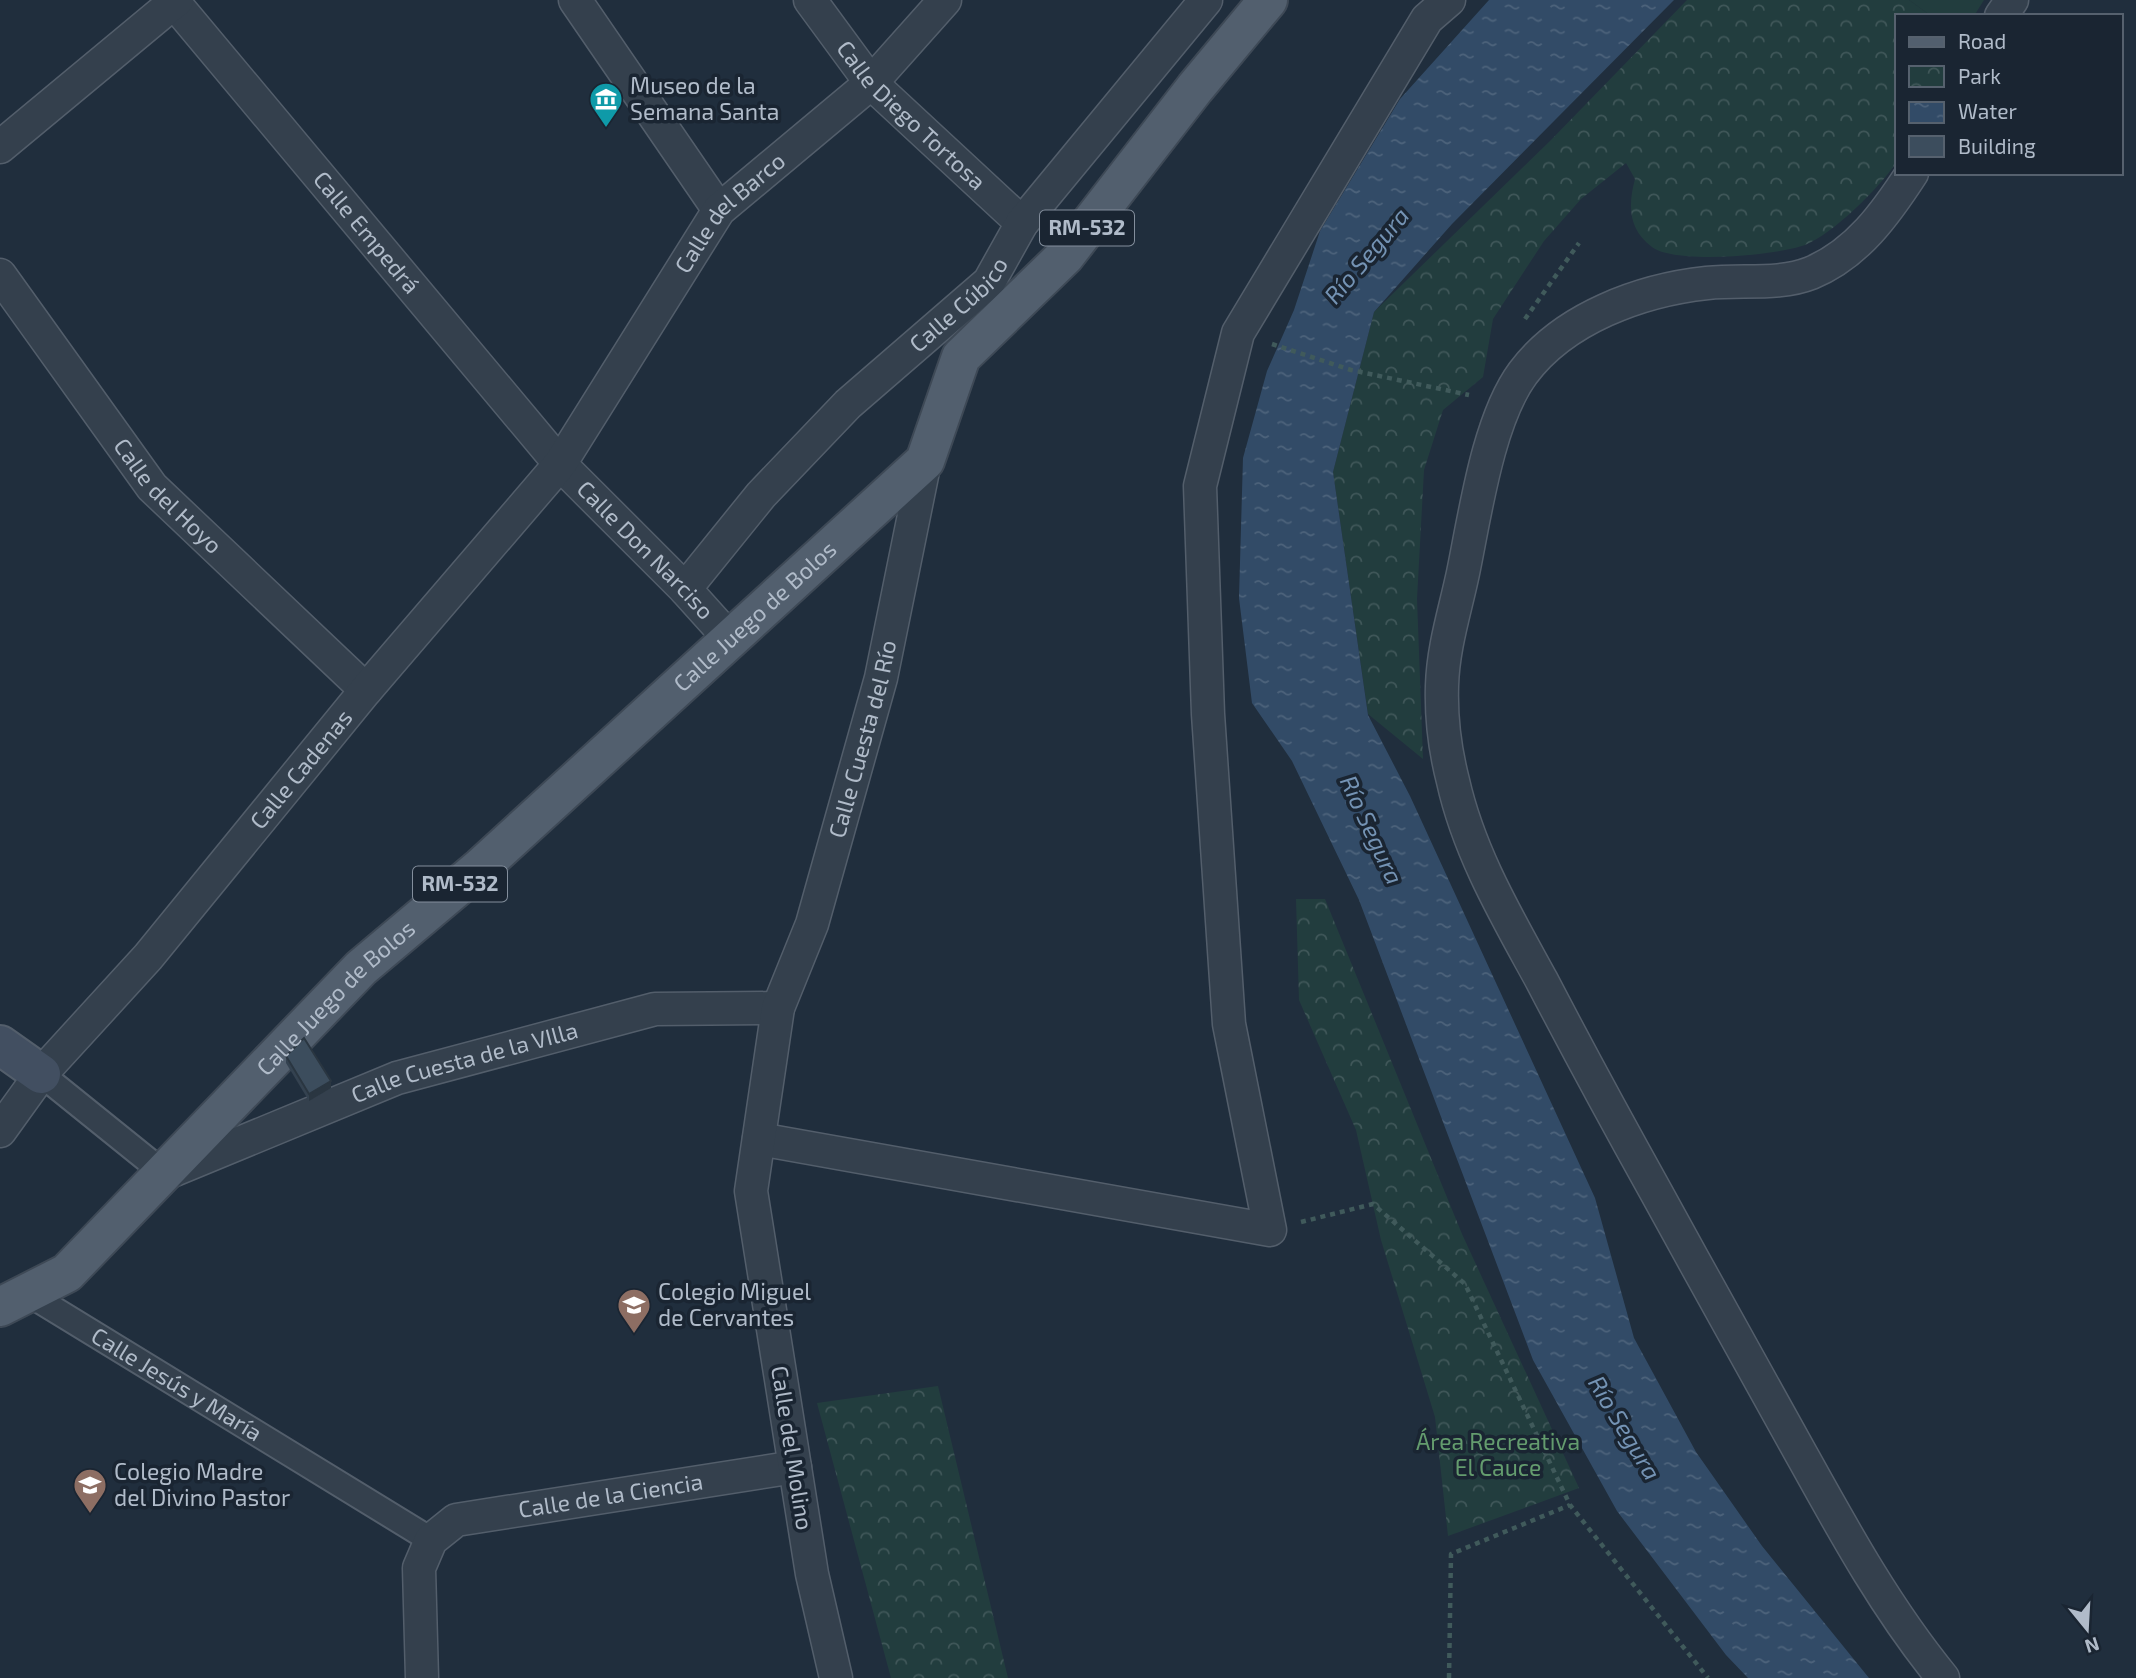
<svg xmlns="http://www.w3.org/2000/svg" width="2136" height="1678" viewBox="0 0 2136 1678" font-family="'Exo 2',sans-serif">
<defs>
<pattern id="park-crowns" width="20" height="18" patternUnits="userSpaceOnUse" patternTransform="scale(1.75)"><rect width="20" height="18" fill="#223d3e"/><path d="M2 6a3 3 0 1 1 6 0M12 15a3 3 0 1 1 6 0" fill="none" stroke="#405759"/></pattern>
<pattern id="water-ripples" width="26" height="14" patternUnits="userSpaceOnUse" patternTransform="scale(1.75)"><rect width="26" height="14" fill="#324b67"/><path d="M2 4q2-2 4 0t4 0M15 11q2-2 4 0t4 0" fill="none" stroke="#4d637b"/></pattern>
</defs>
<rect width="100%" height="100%" fill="#202e3d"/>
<path fill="url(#park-crowns)" d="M1687,0H1909L1931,16H1896V163C1879,188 1833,234 1805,245C1777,255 1676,265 1652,247C1628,229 1628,205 1635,179L1626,163L1581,199L1544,241L1493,319L1483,377L1443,410L1424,470L1417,599L1423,759L1368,714L1333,472L1374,312L1551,140Z
M1325,899L1462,1234L1579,1488L1448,1536L1435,1417L1381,1240L1356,1130L1299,1000L1296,899Z
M938,1386L1008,1678H891L817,1403Z"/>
<path fill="#223d3e" d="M1909,0H1984L1974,16H1931Z"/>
<path fill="url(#water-ripples)" d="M1489,0H1674L1452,224L1374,312L1333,472L1368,715L1410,796L1595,1198L1634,1338L1696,1452L1762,1546L1869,1678H1748L1726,1655L1617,1511L1533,1360L1359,900L1292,761L1252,703L1239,598L1243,458L1267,371L1294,310L1320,231L1400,99Z"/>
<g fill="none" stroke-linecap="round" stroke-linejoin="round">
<defs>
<g id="pedestrian">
<path d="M41,1074L165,1174"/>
<path id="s1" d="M29,1294L431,1540"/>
</g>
<g id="minor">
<path id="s2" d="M172,0L560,464L685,589L730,639"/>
<path d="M575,0L719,210"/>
<path id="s3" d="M810,0L871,83L1022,223"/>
<path d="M2001,16L2012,0"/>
<path d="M0,147L177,0"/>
<path d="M1912,173C1886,213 1857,254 1811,273C1778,286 1742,279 1707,283C1641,290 1564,318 1523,373C1488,420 1475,515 1463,573C1455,611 1443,647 1442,686C1441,718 1445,750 1453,781C1469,853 1507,917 1542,981C1579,1052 1617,1122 1656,1192C1702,1276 1749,1360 1795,1443C1840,1524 1884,1606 1943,1678"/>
<path id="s4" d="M0,275L152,487L366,690"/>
<path id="s5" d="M685,589L761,495L848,404L989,282L1022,223L1206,0"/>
<path id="s6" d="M0,1131L41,1074L148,957L366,690L560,464L719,210L871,83L945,0"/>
<path d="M759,1139L1270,1230L1229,1024L1208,714L1200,486L1238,333L1427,19L1449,0"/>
<path id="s7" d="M167,1173L397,1078L655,1009L778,1008"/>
<path id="s8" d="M422,1678L419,1568L431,1540L456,1520L795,1467"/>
<path id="s9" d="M836,1678L812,1574L751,1191L778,1008L812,924L881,678L925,461"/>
</g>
<path id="secondary" d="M0,1045L41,1074"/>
<g id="primary">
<path id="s10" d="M0,1307L67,1273L361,968L481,867L925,461L961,357L1065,256L1195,88L1268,0"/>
</g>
</defs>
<use href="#pedestrian" stroke="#535e6b" stroke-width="28"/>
<use href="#minor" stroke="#535e6b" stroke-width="35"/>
<use href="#secondary" stroke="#535e6b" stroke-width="42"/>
<use href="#primary" stroke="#3e4956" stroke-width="42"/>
<path stroke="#405a5b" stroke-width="4.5" stroke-dasharray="5 5" stroke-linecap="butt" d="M1525,319L1579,243
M1272,344L1351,370L1469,395
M1301,1222L1373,1204L1465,1284L1570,1505L1708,1678
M1449,1678L1451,1554L1570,1505"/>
<use href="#pedestrian" stroke="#34404d" stroke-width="24"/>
<use href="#minor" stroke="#34404d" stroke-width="32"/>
<use href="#secondary" stroke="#424f61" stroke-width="38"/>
<use href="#primary" stroke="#525f6e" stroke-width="38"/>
</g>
<path fill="#344250" d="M286,1056L331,1088L309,1101L286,1063Z"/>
<path fill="#2a3641" d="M331,1081V1088L309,1101V1094Z"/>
<path fill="#3c4d5d" stroke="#2a3641" stroke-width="2" d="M304,1038L331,1081L309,1094L286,1056Z"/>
<defs>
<symbol id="museum-pin" viewBox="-11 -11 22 30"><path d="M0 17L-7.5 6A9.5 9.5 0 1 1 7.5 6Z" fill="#0f9aa8" stroke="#1a2532"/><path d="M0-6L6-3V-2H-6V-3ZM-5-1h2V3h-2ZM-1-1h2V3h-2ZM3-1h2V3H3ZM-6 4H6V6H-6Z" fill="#fff"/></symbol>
<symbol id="school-pin" viewBox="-11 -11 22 30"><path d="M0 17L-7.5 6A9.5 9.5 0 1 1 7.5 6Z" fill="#8d6e63" stroke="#1a2532"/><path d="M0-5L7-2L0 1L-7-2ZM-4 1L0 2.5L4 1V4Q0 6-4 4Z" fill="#fff"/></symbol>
</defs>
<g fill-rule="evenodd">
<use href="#museum-pin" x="587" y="80" width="38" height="52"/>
<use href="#school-pin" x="615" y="1286" width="38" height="52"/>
<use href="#school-pin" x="71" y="1466" width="38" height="52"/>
</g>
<g text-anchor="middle" stroke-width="7" stroke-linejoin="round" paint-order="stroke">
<g fill="#1a2532" stroke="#838e9c" stroke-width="2">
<rect x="1040" y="210.5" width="94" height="35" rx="5"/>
<rect x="413" y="866.5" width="94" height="35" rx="5"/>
</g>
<g font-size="21" font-weight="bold" fill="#b0bbc9">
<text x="1087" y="235">RM-532</text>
<text x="460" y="891">RM-532</text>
</g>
<g font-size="23" fill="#b0bbc9" stroke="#1a2532" text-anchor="start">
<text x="630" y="94">Museo de la<tspan x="630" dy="26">Semana Santa</tspan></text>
<text x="658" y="1300">Colegio Miguel<tspan x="658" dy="26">de Cervantes</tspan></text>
<text x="114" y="1480">Colegio Madre<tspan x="114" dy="26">del Divino Pastor</tspan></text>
</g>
<g font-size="23" fill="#b0bbc9" stroke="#1a2532">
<text dy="8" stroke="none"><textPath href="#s3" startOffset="154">Calle Diego Tortosa</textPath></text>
<text dy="8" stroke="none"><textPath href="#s6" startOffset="1176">Calle del Barco</textPath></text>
<text dy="8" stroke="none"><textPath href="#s2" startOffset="303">Calle Empedrá</textPath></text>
<text dy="8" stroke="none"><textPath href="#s5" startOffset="396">Calle Cúbico</textPath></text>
<text dy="8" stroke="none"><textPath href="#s4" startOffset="278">Calle del Hoyo</textPath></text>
<text dy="8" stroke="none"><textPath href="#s2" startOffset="726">Calle Don Narciso</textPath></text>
<text dy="8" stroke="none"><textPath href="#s10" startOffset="1027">Calle Juego de Bolos</textPath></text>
<text dy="8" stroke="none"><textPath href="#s9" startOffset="962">Calle Cuesta del Río</textPath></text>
<text dy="8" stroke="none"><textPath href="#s6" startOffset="471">Calle Cadenas</textPath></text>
<text dy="8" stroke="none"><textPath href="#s10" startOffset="460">Calle Juego de Bolos</textPath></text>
<text dy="8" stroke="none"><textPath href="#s7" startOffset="318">Calle Cuesta de la VIlla</textPath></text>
<text dy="8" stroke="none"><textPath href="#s1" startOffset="173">Calle Jesús y María</textPath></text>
<text transform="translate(792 1448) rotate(81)" y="8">Calle del Molino</text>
<text dy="8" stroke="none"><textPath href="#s8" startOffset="329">Calle de la Ciencia</textPath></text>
</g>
<g font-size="23" fill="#649c6e" stroke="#1a2532">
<text x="1498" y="1450">Área Recreativa<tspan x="1498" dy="26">El Cauce</tspan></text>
</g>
<g font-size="24" font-style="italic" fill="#7493b4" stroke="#1a2532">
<text transform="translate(1367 256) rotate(-50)" y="8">Río Segura</text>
<text transform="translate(1371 830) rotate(65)" y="8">Río Segura</text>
<text transform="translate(1624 1428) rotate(59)" y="8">Río Segura</text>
</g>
</g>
<rect x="1895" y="14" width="228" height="161" fill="#1a2532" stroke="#56616e" stroke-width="2"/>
<rect x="1909" y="37" width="35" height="10" fill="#525f6e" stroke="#56616e" stroke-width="2"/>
<text x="1958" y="49" font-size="21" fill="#b0bbc9">Road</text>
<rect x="1909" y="66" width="35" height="21" fill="url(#park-crowns)" stroke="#56616e" stroke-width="2"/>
<text x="1958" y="84" font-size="21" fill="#b0bbc9">Park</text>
<rect x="1909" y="102" width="35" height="21" fill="url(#water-ripples)" stroke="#56616e" stroke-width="2"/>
<text x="1958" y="119" font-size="21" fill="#b0bbc9">Water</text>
<rect x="1909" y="136" width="35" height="21" fill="#3c4d5d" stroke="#56616e" stroke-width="2"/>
<text x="1958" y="154" font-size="21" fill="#b0bbc9">Building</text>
<g transform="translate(2087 1629) rotate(162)" stroke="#1a2532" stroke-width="5" paint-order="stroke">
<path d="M0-5L12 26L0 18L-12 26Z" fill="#b0bbc9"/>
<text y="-10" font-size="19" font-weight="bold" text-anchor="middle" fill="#b0bbc9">N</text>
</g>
</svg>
